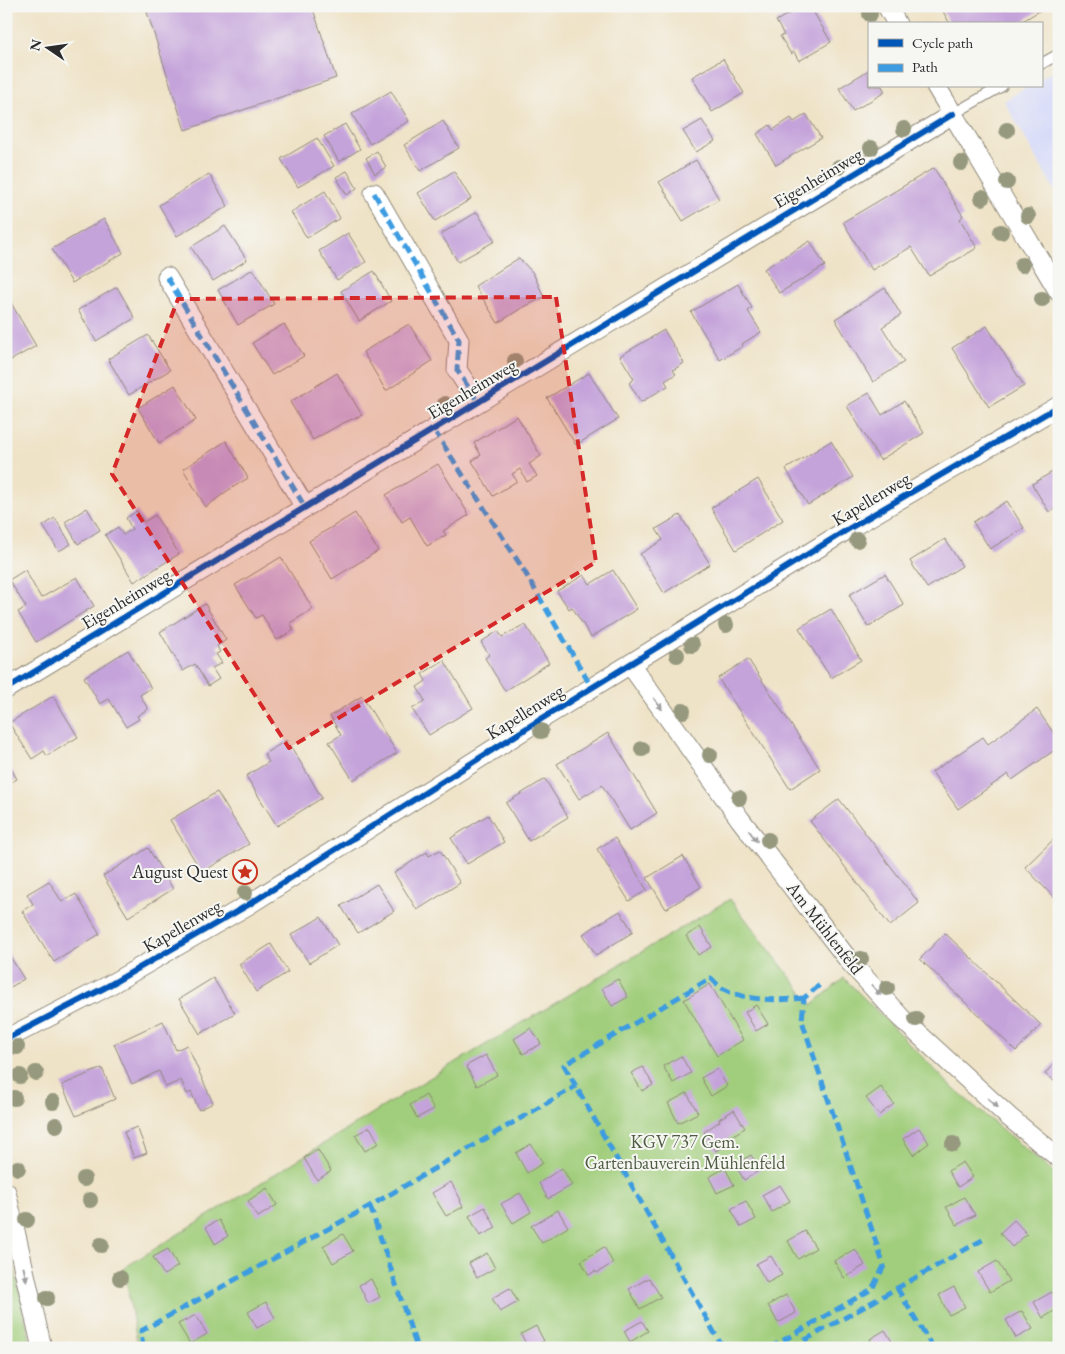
<svg xmlns="http://www.w3.org/2000/svg" width="1065" height="1354" viewBox="0 0 1065 1354" font-family="'EB Garamond',serif">
<rect width="100%" height="100%" fill="#f6f6f2"/>
<filter id="ink" filterUnits="userSpaceOnUse"><feTurbulence type="fractalNoise" baseFrequency=".02" numOctaves="2"/><feDisplacementMap in="SourceGraphic" scale="10" xChannelSelector="R" yChannelSelector="G"/><feConvolveMatrix kernelMatrix="1 2 1 2 8 2 1 2 1" color-interpolation-filters="sRGB"/></filter>
<filter id="wash" filterUnits="userSpaceOnUse"><feTurbulence type="fractalNoise" baseFrequency=".0096" numOctaves="4" result="noise"/><feDisplacementMap in="SourceGraphic" scale="20" xChannelSelector="R" yChannelSelector="G"/><feGaussianBlur stdDeviation="1.12" result="paint"/><feColorMatrix in="noise" values="0 0 0 0 0 0 0 0 0 0 0 0 0 0 0 0 0 1.4 0 .05"/><feComposite in="paint" operator="in"/></filter>
<g filter="url(#wash)">
<rect width="100%" height="100%" fill="#efe3c7"/>
<path fill="#d4d8f9" d="M1059,68V198L1004,101L1028,86H1041V78Z"/>
<path fill="#a1ce7b" stroke="#667c53" d="M730,899L812,1005L844,978L955,1090L1048,1168L1059,1175V1348H138L124,1268L418,1085Z
M6,1232L32,1348H6Z"/>
<g id="blocks">
<path fill="#c4a2da" d="M145,6H312L336,78L185,130Z
M802,6H810L831,42L799,61L794,52L791,54L780,36L784,35L776,21Z
M940,6H1047L1018,24H950Z
M723,59L744,93L712,112L692,77Z
M869,70V86H882L885,92L853,111L839,88Z
M391,91L409,121L370,144L352,114Z
M806,114L821,138L776,165L757,134L770,125L773,130L791,118L794,122Z
M702,120L715,141L696,152L683,131Z
M443,121L459,148L420,171L404,145Z
M345,124L360,149L339,162L324,136Z
M317,138L334,166L298,187L281,159Z
M377,151L386,167L375,174L366,158Z
M696,160L719,199L683,221L659,182Z
M934,168L963,216L960,219L977,248L929,276L911,247L872,270L843,222Z
M347,171L357,188L347,195L336,177Z
M454,171L471,199L435,221L418,193Z
M209,174L228,206L177,236L159,205Z
M325,191L340,218L307,238L291,212Z
M477,212L495,241L458,262L441,234Z
M104,219L123,253L72,283L52,249Z
M225,226L247,260L213,281L191,247Z
M348,233L366,262L337,280L319,251Z
M810,241L825,266L779,293L764,269Z
M519,258L533,273L544,297L520,309L498,323L475,286Z
M253,269L274,304L238,325L218,290Z
M374,271L391,301L359,321L341,291Z
M738,284L752,308L748,311L761,332L742,344L743,346L720,360L691,312Z
M117,287L135,318L96,341L78,310Z
M885,288L901,315L882,327L904,362L873,382L835,319Z
M11,303L36,346L6,363V305Z
M284,324L304,356L272,375L252,343Z
M409,324L432,361L386,391L363,352Z
M987,326L1024,386L989,407L952,348Z
M664,330L684,363L673,370L676,374L665,381L668,386L641,402L629,383L634,379L620,356Z
M148,335L170,370L129,395L108,359Z
M337,373L362,415L341,424L313,440L290,402Z
M589,373L618,419L576,445L547,398Z
M175,385L196,420L159,443L138,408Z
M869,393L882,415L904,401L924,433L880,460L847,406Z
M517,416L541,456L529,464L537,476L527,482L520,469L512,474L517,481L493,496L472,461L481,455L474,443Z
M226,441L248,478L227,491L206,507L183,469Z
M831,441L853,477L808,505L786,469Z
M438,464L469,515L443,531L446,535L427,546L410,517L402,522L386,495Z
M1059,468V506L1049,512L1032,484Z
M758,479L783,520L736,550L711,508Z
M1007,501L1024,528L990,549L973,522Z
M87,508L100,530L78,544L65,522Z
M137,511L144,522L155,515L179,554L134,582L105,535L118,527L123,535L132,529L126,518Z
M355,513L378,551L332,579L309,541Z
M680,515L710,564L664,593L640,554L663,540L656,529Z
M55,518L71,544L59,551L43,526Z
M945,539L962,566L927,588L910,561Z
M281,557L313,609L290,623L294,630L277,640L262,615L256,618L235,585Z
M25,570L41,598L77,577L94,606L36,642L18,612L26,607L9,580Z
M613,570L637,609L591,637L572,607L569,609L557,591L584,575L590,584Z
M885,574L904,605L868,627L849,595Z
M205,604L226,640L217,646L220,652L216,654L222,663L212,668L219,679L208,686L195,664L183,671L160,632Z
M831,609L861,660L831,678L799,628Z
M525,624L549,663L505,691L485,658L489,655L481,642L498,631L502,637Z
M128,650L151,688L140,695L148,709L137,716L139,719L126,727L109,699L100,704L84,677Z
M748,659L820,769L790,789L718,678Z
M444,660L473,708L429,735L412,709L425,701L417,687L426,681L422,674Z
M53,696L78,737L47,756L44,751L32,759L9,723Z
M362,696L397,753L353,780L329,742L341,735L330,716Z
M1037,709L1059,741V747L1012,780L1008,774L958,809L932,772L983,737L988,744Z
M608,733L657,813L630,830L602,785L579,799L557,764Z
M287,740L322,798L277,826L246,776L269,762L264,754Z
M6,760L17,779L6,785Z
M545,779L568,817L529,841L506,803Z
M217,792L249,844L202,872L170,820Z
M839,799L919,903L890,926L810,821Z
M488,815L504,842L467,864L451,838Z
M1056,837L1059,840V903L1025,867Z
M615,838L647,890L629,901L597,849Z
M148,848L173,889L128,917L103,876Z
M440,850L460,883L417,910L394,873L427,852L429,856Z
M683,856L701,887L666,909L647,878Z
M49,881L62,902L76,894L100,934L54,962L22,911L33,904L27,894Z
M377,884L394,911L358,933L341,906Z
M620,911L633,932L596,955L583,934Z
M321,917L338,945L309,963L291,935Z
M700,927L712,947L698,955L686,936Z
M945,933L1041,1025L1016,1051L920,959Z
M271,944L288,972L256,992L239,964Z
M6,950L24,979L6,990Z
M213,978L235,1013L200,1034L179,999Z
M618,979L628,997L612,1006L602,988Z
M710,984L743,1040L717,1056L684,1000Z
M756,1005L768,1024L756,1031L745,1012Z
M163,1021L176,1050L187,1045L213,1103L199,1110L191,1092L187,1094L181,1080L166,1087L159,1071L132,1084L114,1044Z
M531,1028L541,1044L523,1054L514,1039Z
M486,1055L497,1075L477,1086L466,1066Z
M681,1056L691,1073L673,1083L663,1066Z
M1059,1057V1085L1045,1074Z
M643,1067L653,1085L642,1091L631,1073Z
M102,1068L115,1099L76,1116L62,1085Z
M717,1069L727,1086L711,1096L701,1078Z
M881,1087L894,1104L879,1115L866,1098Z
M687,1093L698,1113L678,1123L668,1103Z
M426,1095L434,1109L417,1118L410,1105Z
M734,1110L745,1128L728,1138L731,1142L716,1151L704,1132L720,1121L719,1119Z
M137,1127L147,1153L134,1158L124,1132Z
M370,1127L379,1143L365,1151L355,1135Z
M919,1128L929,1143L913,1155L903,1139Z
M531,1144L543,1163L527,1173L516,1153Z
M318,1150L331,1171L317,1180L304,1158Z
M751,1155L760,1170L744,1180L735,1164Z
M963,1162L973,1177L958,1187L948,1171Z
M562,1168L572,1185L548,1199L539,1183Z
M725,1168L734,1185L717,1193L709,1177Z
M451,1182L461,1200L460,1201L463,1207L446,1216L432,1193Z
M780,1185L790,1201L772,1212L762,1195Z
M267,1188L277,1205L258,1217L248,1201Z
M520,1193L531,1212L513,1223L501,1204Z
M964,1197L975,1215L957,1225L946,1207Z
M746,1201L756,1219L741,1227L731,1209Z
M485,1207L496,1228L480,1236L469,1216Z
M558,1210L568,1227L542,1243L531,1226Z
M219,1220L228,1236L215,1244L206,1227Z
M1014,1220L1027,1234L1012,1247L1000,1233Z
M805,1231L816,1248L798,1259L788,1241Z
M343,1234L353,1251L333,1263L323,1246Z
M604,1247L613,1263L597,1273L595,1271L589,1275L581,1261Z
M168,1249L178,1266L164,1275L153,1257Z
M855,1249L865,1265L844,1278L834,1261Z
M487,1253L495,1268L477,1278L469,1263Z
M771,1256L782,1275L767,1283L756,1264Z
M997,1261L1009,1281L990,1292L978,1272Z
M649,1278L661,1297L640,1309L629,1289Z
M371,1279L380,1297L368,1303L359,1285Z
M954,1287L965,1307L949,1315L939,1295Z
M510,1288L518,1302L500,1312L492,1298Z
M1052,1292L1059,1303V1308L1043,1318L1034,1302Z
M786,1295L796,1313L778,1323L768,1305Z
M266,1302L275,1318L257,1328L248,1312Z
M1022,1311L1033,1329L1016,1338L1006,1320Z
M196,1315L207,1334L190,1344L178,1324Z
M642,1321L648,1331L630,1342L624,1331Z
M536,1326L544,1341L531,1348H528L521,1334Z
M885,1330L896,1348H874L870,1339Z"/>
</g>
</g>
<g filter="url(#ink)">
<use href="#blocks" fill-opacity="0" stroke="#8d8779" stroke-width="1"/>
<g fill="none" stroke-linecap="round" stroke-linejoin="round">
<defs>
<path id="service" d="M1041,64L1059,54
M953,114L1002,86"/>
<path id="minor" d="M887,6L897,24
M936,86L1059,292
M374,193L459,340L457,370L478,402
M167,277L305,507
M630,664L740,819L850,962L902,1019L1009,1117L1059,1158
M6,689L953,114
M6,1039L106,987L248,905L538,721L703,619L850,528L1059,406
M6,1192L42,1348"/>
</defs>
<use href="#service" stroke="#8d8779" stroke-width="12"/>
<use href="#minor" stroke="#8d8779" stroke-width="21"/>
<use href="#service" stroke="#fff" stroke-width="10"/>
<use href="#minor" stroke="#fff" stroke-width="19"/>
<path stroke="#3d9ce1" stroke-width="5" stroke-dasharray="10 5" stroke-linecap="butt" d="M374,193L459,340L457,370L478,402
M167,277L305,507
M434,430L523,569L592,688
M370,1206L417,1348
M897,1288L933,1348
M143,1348L141,1331L370,1206L576,1086
M723,1348L564,1065L711,978C715,982 719,987 724,989C745,1001 780,1001 803,998
M770,1348L872,1289L884,1266L802,1021L804,998L822,983
M791,1348L984,1239"/>
<defs>
<path id="cycleway" d="M6,689L953,114
M6,1039L106,987L248,905L538,721L703,619L850,528L1059,406"/>
</defs>
<use href="#cycleway" stroke="#f6f6f2" stroke-width="9"/>
<use href="#cycleway" stroke="#0057b8" stroke-width="6"/>
</g>
<g fill="#96997e">
<circle cx="870" cy="14" r="8"/>
<circle cx="904" cy="129" r="8"/>
<circle cx="1007" cy="130" r="8"/>
<circle cx="871" cy="148" r="8"/>
<circle cx="961" cy="163" r="8"/>
<circle cx="839" cy="167" r="8"/>
<circle cx="1007" cy="182" r="8"/>
<circle cx="982" cy="198" r="8"/>
<circle cx="1028" cy="216" r="8"/>
<circle cx="1001" cy="232" r="8"/>
<circle cx="1022" cy="265" r="8"/>
<circle cx="1042" cy="299" r="8"/>
<circle cx="515" cy="361" r="8"/>
<circle cx="445" cy="404" r="8"/>
<circle cx="857" cy="540" r="8"/>
<circle cx="726" cy="625" r="8"/>
<circle cx="692" cy="645" r="8"/>
<circle cx="677" cy="655" r="8"/>
<circle cx="683" cy="711" r="8"/>
<circle cx="541" cy="731" r="8"/>
<circle cx="642" cy="749" r="8"/>
<circle cx="710" cy="755" r="8"/>
<circle cx="739" cy="798" r="8"/>
<circle cx="768" cy="840" r="8"/>
<circle cx="245" cy="893" r="8"/>
<circle cx="861" cy="959" r="8"/>
<circle cx="887" cy="988" r="8"/>
<circle cx="916" cy="1019" r="8"/>
<circle cx="17" cy="1047" r="8"/>
<circle cx="36" cy="1073" r="8"/>
<circle cx="20" cy="1076" r="8"/>
<circle cx="14" cy="1098" r="8"/>
<circle cx="53" cy="1102" r="8"/>
<circle cx="56" cy="1125" r="8"/>
<circle cx="953" cy="1144" r="8"/>
<circle cx="18" cy="1168" r="8"/>
<circle cx="84" cy="1179" r="8"/>
<circle cx="90" cy="1200" r="8"/>
<circle cx="27" cy="1220" r="8"/>
<circle cx="101" cy="1245" r="8"/>
<circle cx="120" cy="1278" r="8"/>
<circle cx="47" cy="1298" r="8"/>
</g>
<defs><path id="oneway-solid" d="M-6-.8H1V-3.2L6.5 0L1 3.2V.8H-6Z" transform="scale(1.25)"/></defs>
<g fill="#a0a0a0">
<use href="#oneway-solid" transform="translate(658 704) rotate(54)"/>
<use href="#oneway-solid" transform="translate(753 836) rotate(53)"/>
<use href="#oneway-solid" transform="translate(876 990) rotate(48)"/>
<use href="#oneway-solid" transform="translate(993 1103) rotate(42)"/>
<use href="#oneway-solid" transform="translate(25 1274) rotate(77)"/>
</g>
</g>
<path fill="#d62828" fill-opacity="0.2" stroke="#d62828" stroke-width="4" stroke-dasharray="10 6" stroke-linejoin="round" d="M556,297L596,562L289,748L112,474L178,299Z"/>
<defs>
<symbol id="sight-ring" viewBox="-11 -11 22 22"><circle r="9.5" fill="#f6f6f2" stroke="#c8321e" stroke-width="1.5"/><path d="M0-6L1.8-2.2L6-1.7L2.9 1.2L3.7 5.4L0 3.3L-3.7 5.4L-2.9 1.2L-6-1.7L-1.8-2.2Z" fill="#c8321e"/></symbol>
</defs>
<g fill-rule="evenodd">
<use href="#sight-ring" x="231" y="858" width="28" height="28"/>
</g>
<g text-anchor="middle" stroke-width="4" stroke-linejoin="round" paint-order="stroke">
<g font-size="18" fill="#2b2b2b" stroke="#f6f6f2">
<text transform="translate(818 178) rotate(-31)" y="6">Eigenheimweg</text>
<text transform="translate(472 389) rotate(-31)" y="6">Eigenheimweg</text>
<text transform="translate(871 499) rotate(-31)" y="6">Kapellenweg</text>
<text transform="translate(126 599) rotate(-31)" y="6">Eigenheimweg</text>
<text transform="translate(525 712) rotate(-32)" y="6">Kapellenweg</text>
<text transform="translate(182 926) rotate(-30)" y="6">Kapellenweg</text>
<text transform="translate(825 928) rotate(52)" y="6">Am Mühlenfeld</text>
</g>
<g font-size="18" fill="#2b2b2b" stroke="#f6f6f2" text-anchor="end">
<text x="228" y="878">August Quest</text>
</g>
<g font-size="18" fill="#4e5c43" stroke="#f6f6f2">
<text x="685" y="1148">KGV 737 Gem.<tspan x="685" dy="21">Gartenbauverein Mühlenfeld</tspan></text>
</g>
</g>
<rect width="1065" height="1354" fill="none" stroke="#f6f6f2" stroke-width="25"/>
<rect x="868" y="22" width="175" height="65" fill="#f6f6f2" stroke="#a5a5a2"/>
<rect x="878" y="39" width="25" height="8" fill="#0057b8" stroke="#a5a5a2"/>
<text x="912" y="48" font-size="15" fill="#2b2b2b">Cycle path</text>
<rect x="878" y="64" width="25" height="8" fill="#3d9ce1" stroke="#a5a5a2"/>
<text x="912" y="72" font-size="15" fill="#2b2b2b">Path</text>
<g transform="translate(48 48) rotate(283)" stroke="#f6f6f2" stroke-width="4" paint-order="stroke">
<path d="M0-4L9 19L0 12L-9 19Z" fill="#2b2b2b"/>
<text y="-8" font-size="14" font-weight="bold" text-anchor="middle" fill="#2b2b2b">N</text>
</g>
</svg>
